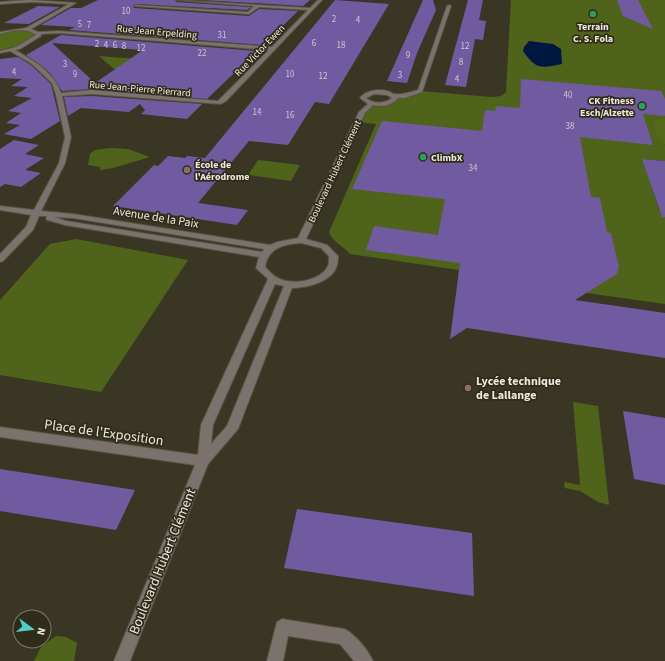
<svg xmlns="http://www.w3.org/2000/svg" width="665" height="661" viewBox="0 0 665 661" font-family="'Source Sans 3',sans-serif">
<rect width="100%" height="100%" fill="#3a3624"/>
<path fill="#4f641a" d="M511,0H665V119H661L660,142L665,145V161L643,159L659,210L663,211L665,216V304L458,275L459,270L350,254C344,246 332,242 329,232L376,124L358,122L372,103L378,104L420,91L491,97L501,96L506,92Z
M99,56L202,64L188,76L114,69Z
M111,148L128,149L150,157L113,168L100,170V167L88,165L90,154L95,150Z
M258,160L300,165L291,181L248,175Z
M76,239L188,260L101,392L0,375V300L50,244Z
M573,402L598,406L609,505L598,502L580,491L565,488L564,482L580,485Z
M56,636L66,637L77,643L74,661H34L41,647Z"/>
<path fill="#536919" d="M26,30L39,35L18,48L0,52V33Z
M661,119H665V145L660,142L652,121Z"/>
<path fill="#001841" d="M529,41L553,44L561,49L562,64C541,68 536,70 523,51L524,47Z"/>
<path fill="#715ba0" fill-rule="evenodd" d="M98,0H175L176,2L251,7L247,10L136,4L133,6L134,8L249,16L259,9L298,11L263,45L69,30L75,27L41,25L71,8H81Z
M201,0H310L303,6Z
M335,0L389,4L329,104L315,102L288,145L249,141L198,203L248,210L237,225L113,206L154,165L158,166L168,156L185,158L187,156L205,158Z
M423,0H433L436,10L417,53L407,83L387,81Z
M468,0H483L479,20L486,21L483,40L475,39L466,87L445,85Z
M617,0H638L653,29L623,16Z
M38,6L60,7L29,24L4,23Z
M61,35L257,51L207,99L92,89L62,91L49,72L26,55ZM52,43L143,50L95,83Z
M18,57L31,65L51,84L60,121L31,139L4,134L20,125L6,123L21,113L8,111L32,98L14,96L28,87L11,86L22,79L0,78V59Z
M521,79L661,91L665,99V116L643,114L653,145L580,137L591,197L600,198L607,232L611,233L619,267L617,274L575,300L665,313V358L467,328L450,339L460,263L366,250L374,226L438,235L445,199L352,189L382,121L482,131L485,110L495,111L496,106L520,108Z
M92,96L202,104L187,119L141,114L145,110L140,104L129,112L81,108L68,116L64,97Z
M14,140L39,145L25,154L44,158L25,170L41,173L21,187L5,184L0,187V149Z
M642,159L665,161V217H662Z
M623,411L665,418V485L634,479Z
M0,469L97,484L135,490L116,530L0,511Z
M297,509L472,533L474,596L284,568Z"/>
<g fill="none" stroke-linecap="round" stroke-linejoin="round">
<defs>
<path id="minor" d="M29,0L76,3L31,29L38,32L59,31L272,47L308,10L259,7L249,14L134,6L136,5L248,12L254,6L176,0L310,8L318,0H322L226,101L221,104L92,94L62,96L71,137L65,163L41,211L73,214L270,245L277,242L298,238L359,112L368,104L360,98C366,90 381,88 390,92C395,94 390,94 395,94C403,95 410,92 418,90L447,6L449,5L451,6L422,92L405,98H398C392,106 382,107 373,105L365,113L306,239L327,245L338,256C338,259 338,262 337,265C333,282 306,288 292,288L238,429L208,464L130,661H114L195,465L0,437V427L198,455L201,425L268,279L256,268L259,257L65,225L47,220L46,218L47,216H39L33,230L3,261L0,262V254L26,227L31,215L0,210V206L34,210L59,163L65,137L56,95L52,83L32,64L10,51L0,53V51L16,47L36,35C26,27 11,31 0,34V32L26,28L69,4L32,2L0,4V2ZM59,33L269,50L218,101L92,90L61,93C53,71 34,61 15,50L20,49L41,36V34ZM374,94L387,95L392,98C384,104 374,104 366,98ZM54,217L73,218L264,249L262,252L66,221ZM301,243L321,248L329,256C329,259 329,264 328,266C321,281 293,285 280,279C274,277 269,271 265,267C268,248 283,244 301,243ZM275,284L284,286L227,426L211,444L213,425Z
M282,619L344,629C355,634 368,650 373,661H354L340,644L288,636L283,661H267L277,622Z"/>
</defs>
<use href="#minor" stroke="#565342" stroke-width="2"/>
<use href="#minor" fill="#7b726d" fill-rule="evenodd"/>
</g>
<g fill="#2e9e5b" stroke="#302c1a" stroke-width="1.5">
<circle cx="593" cy="14" r="4"/>
<circle cx="642" cy="106" r="4"/>
<circle cx="423" cy="157" r="4"/>
</g>
<g fill="#8d6e63" stroke="#302c1a" stroke-width="1.5">
<circle cx="187" cy="170" r="4"/>
<circle cx="468" cy="388" r="4"/>
</g>
<g text-anchor="middle" stroke-width="3.5" stroke-linejoin="round" paint-order="stroke">
<g font-size="9" fill="#ccc6ce">
<text x="126" y="14">10</text>
<text x="334" y="22">2</text>
<text x="358" y="23">4</text>
<text x="80" y="27">5</text>
<text x="89" y="28">7</text>
<text x="222" y="38">31</text>
<text x="314" y="46">6</text>
<text x="97" y="47">2</text>
<text x="106" y="48">4</text>
<text x="115" y="48">6</text>
<text x="341" y="48">18</text>
<text x="124" y="49">8</text>
<text x="465" y="49">12</text>
<text x="141" y="51">12</text>
<text x="202" y="56">22</text>
<text x="408" y="58">9</text>
<text x="461" y="65">8</text>
<text x="65" y="67">3</text>
<text x="14" y="75">4</text>
<text x="75" y="77">9</text>
<text x="290" y="77">10</text>
<text x="400" y="78">3</text>
<text x="323" y="79">12</text>
<text x="457" y="82">4</text>
<text x="568" y="98">40</text>
<text x="257" y="115">14</text>
<text x="290" y="118">16</text>
<text x="570" y="129">38</text>
<text x="473" y="171">34</text>
</g>
<g font-size="10" font-weight="bold" fill="#ebe9de" stroke="#302c1a" text-anchor="start">
<text x="593" y="30" text-anchor="middle">Terrain<tspan x="593" dy="12">C. S. Fola</tspan></text>
<text x="634" y="104" text-anchor="end">CK Fitness<tspan x="634" dy="12">Esch/Alzette</tspan></text>
<text x="431" y="161">ClimbX</text>
<text x="195" y="168">École de<tspan x="195" dy="12">l'Aérodrome</tspan></text>
</g>
<g font-size="10" fill="#ebe9de" stroke="#302c1a">
<text transform="translate(157 31) rotate(5)" y="4">Rue Jean Erpelding</text>
<text transform="translate(259 50) rotate(-46)" y="4">Rue Victor Ewen</text>
<text transform="translate(140 88) rotate(5)" y="4">Rue Jean-Pierre Pierrard</text>
<text transform="translate(334 171) rotate(-65)" y="4">Boulevard Hubert Clément</text>
</g>
<g font-size="12" fill="#ebe9de" stroke="#302c1a">
<text transform="translate(156 217) rotate(9)" y="4">Avenue de la Paix</text>
</g>
<g font-size="12" font-weight="bold" fill="#ebe9de" stroke="#302c1a" text-anchor="start">
<text x="476" y="385">Lycée technique<tspan x="476" dy="14">de Lallange</tspan></text>
</g>
<g font-size="14" fill="#ebe9de" stroke="#302c1a">
<text transform="translate(104 432) rotate(8)" y="5">Place de l'Exposition</text>
<text transform="translate(162 561) rotate(-68)" y="5">Boulevard Hubert Clément</text>
</g>
</g>
<g transform="translate(32 629) rotate(105)"><circle r="19" fill="#302c1a" stroke="#7b7868"/>
<path d="M0-3L7 15L0 10L-7 15Z" fill="#52cdcd"/>
<text y="-6" font-size="11" font-weight="bold" text-anchor="middle" fill="#ebe9de">N</text>
</g>
</svg>
